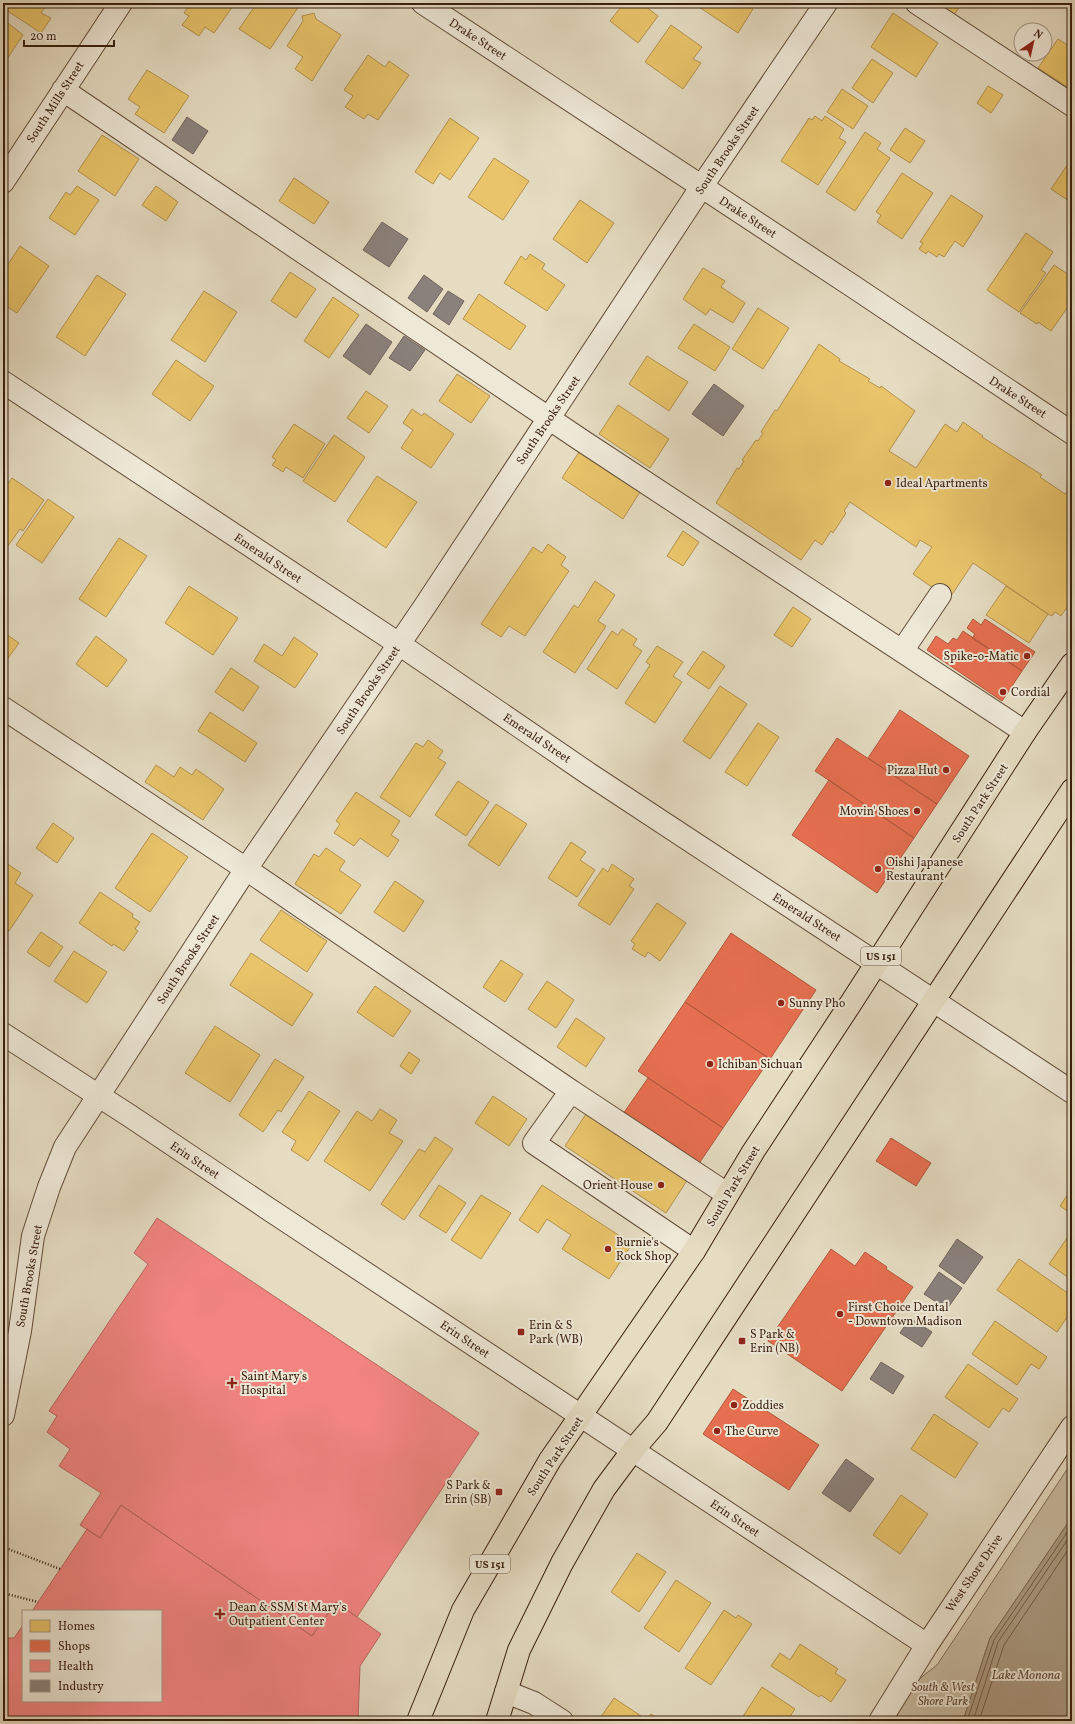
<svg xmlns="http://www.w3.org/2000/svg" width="1075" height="1724" viewBox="0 0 1075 1724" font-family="Vollkorn,serif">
<rect width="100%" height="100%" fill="#e5dcc2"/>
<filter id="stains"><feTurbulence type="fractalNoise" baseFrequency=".005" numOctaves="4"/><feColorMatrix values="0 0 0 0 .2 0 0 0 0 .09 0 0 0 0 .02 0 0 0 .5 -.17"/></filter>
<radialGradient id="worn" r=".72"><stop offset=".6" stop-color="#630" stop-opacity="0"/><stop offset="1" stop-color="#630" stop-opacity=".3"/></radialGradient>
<path fill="#c8bca3" stroke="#806e58" d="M1072,1462V1517L990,1638L963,1721H880L891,1701L937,1665Z"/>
<path fill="#ab9c84" stroke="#7d6a54" d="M1072,1517V1721H963L990,1638Z"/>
<path fill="#e9c46a" stroke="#b4924e" d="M3,3H48L41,13L51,18L41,33L3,8Z
M191,3H235L214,33L205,27L199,36L182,25L189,16L184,13Z
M257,3H301L270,49L239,29Z
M624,3H641L658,16L638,43L610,21Z
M693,3H744L753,9L738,33Z
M936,3H962L954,15Z
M314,13L316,19L341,35L312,81L295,69L303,57L287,46L303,21L302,16Z
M893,13L938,43L916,77L871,47Z
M3,19L23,35L5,62L3,60Z
M671,25L702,47L693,59L701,63L683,89L645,62Z
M1058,39L1072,48V83L1069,88L1038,68Z
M368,55L385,67L389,61L409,75L378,120L368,114L364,119L345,107L353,96L344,90Z
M872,59L893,73L873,103L852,88Z
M147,70L189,96L164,133L135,114L140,107L128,99Z
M988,86L1003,95L991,113L977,103Z
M842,89L868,106L853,129L827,112Z
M815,116L822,121L825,116L844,129L839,138L846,142L818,185L781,161L809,118L812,120Z
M450,118L479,138L450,180L440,173L433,184L415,172Z
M905,128L925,141L910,163L890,150Z
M865,132L881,143L877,149L890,158L855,211L826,192Z
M102,135L139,159L115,196L78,171Z
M494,158L529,181L503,220L468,197Z
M1072,158V203L1051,189Z
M902,173L933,193L902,239L877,222L881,215L876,212Z
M294,178L329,202L314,224L279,201Z
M77,186L99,200L75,235L49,218L66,192L70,195Z
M156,186L178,202L166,221L142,205Z
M951,195L983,216L963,247L955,241L944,257L939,254L937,257L928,251L926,254L919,249L923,243L920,242Z
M580,200L614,223L587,263L553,239Z
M1026,233L1053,252L1041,270L1046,273L1019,312L987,290Z
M20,246L49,266L17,313L3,304V272Z
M530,254L545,264L542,269L565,285L547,311L504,283L521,256L526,260Z
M1054,265L1072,277V301L1051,331L1038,322L1037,324L1020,313Z
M703,268L725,281L721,287L745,303L733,323L710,309L706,315L683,299Z
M290,272L316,289L296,318L271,301Z
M97,275L126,294L85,356L56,337Z
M204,291L237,312L205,362L171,340Z
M479,294L526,326L510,350L463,319Z
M333,297L359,315L329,358L304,341Z
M758,308L789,328L763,369L732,349Z
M694,324L730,347L715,371L678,348Z
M819,344L840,359L839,361L870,379L868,381L880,388L881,386L915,411L889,451L916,468L945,424L957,432L963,422L983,436L982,437L1042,475L1040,477L1065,494L1067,492L1072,496V600L1061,616L1055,612L1052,616L1048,614L973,563L949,599L913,574L932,547L920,540L916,547L850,502L844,511L846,513L833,533L831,531L822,545L815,540L801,560L716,503L737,468L739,469L744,461L742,460L756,440L758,441L763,433L761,432L775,410L777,411Z
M647,356L688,382L669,411L629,384Z
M176,360L214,386L190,421L152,394Z
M457,374L490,396L471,423L439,401Z
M366,391L388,406L369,433L347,418Z
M618,405L669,439L650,468L599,434Z
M412,409L422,416L424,413L454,434L431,468L401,448L413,430L403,423Z
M294,424L325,444L303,478L286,467L283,472L272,465L276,460L272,457Z
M334,435L365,457L335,502L303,481Z
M579,452L640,492L623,519L562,478Z
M377,476L417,502L386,548L347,521Z
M12,478L44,500L23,531L20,529L5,550L3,549V491Z
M48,499L74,517L42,563L16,545Z
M683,531L699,542L683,566L667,556Z
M119,538L147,556L106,617L79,599Z
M548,544L566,557L561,565L569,571L525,636L509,626L501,637L481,624L533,547L542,553Z
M595,581L615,595L598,621L606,626L575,673L543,652L574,605L578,608Z
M189,586L238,618L213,655L165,623Z
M1006,586L1048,614L1029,643L986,615Z
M793,607L811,619L792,647L774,635Z
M622,629L637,639L633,645L642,651L617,689L587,669L612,631L618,635Z
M3,632L19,643L3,665Z
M96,636L127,660L107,687L76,664Z
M294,637L318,654L295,688L254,661L264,644L282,656Z
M657,646L683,662L673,676L682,682L655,723L625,703L650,665L646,662Z
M703,651L725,666L709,689L687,674Z
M231,668L259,687L243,711L215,692Z
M720,686L747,704L710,759L683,741Z
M210,712L257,743L245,762L198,731Z
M758,723L779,737L747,786L725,772Z
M428,740L443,751L438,758L446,763L410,817L380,797L416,743L423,747Z
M156,765L174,777L180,767L192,775L196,769L224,789L203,820L145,782Z
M458,781L489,802L466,836L435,815Z
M356,792L400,821L391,835L399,840L388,857L360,838L354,846L334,833L340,824L336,821Z
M496,804L527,824L499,866L468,845Z
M53,823L74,838L57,863L36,848Z
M152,833L188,857L150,912L115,888Z
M571,842L586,852L580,860L595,870L577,897L548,878Z
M326,848L345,861L339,870L361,885L341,914L295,884L314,854L319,857Z
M3,861L21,873L15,883L33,895L9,931L3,927Z
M612,864L634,879L629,886L634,889L610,925L578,905L603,868L608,872Z
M395,881L424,901L404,932L374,912Z
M100,892L133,914L132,917L140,922L135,929L138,931L124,951L113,944L112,946L79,923Z
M657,903L686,923L660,961L648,952L645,957L632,949L635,944L631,941Z
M281,910L327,941L307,972L260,940Z
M41,932L63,947L49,967L27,952Z
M74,951L107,972L87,1003L54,981Z
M251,953L313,994L292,1026L230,985Z
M501,960L523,974L505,1002L483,987Z
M547,981L574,1000L556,1028L528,1009Z
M375,986L411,1011L393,1037L357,1012Z
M576,1018L605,1038L586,1067L557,1047Z
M215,1026L260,1055L230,1102L185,1073Z
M409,1052L420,1060L411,1074L400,1066Z
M275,1059L304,1077L281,1112L278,1110L263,1132L239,1115Z
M309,1091L340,1111L308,1161L291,1150L296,1141L282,1132Z
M493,1096L527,1119L509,1146L475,1123Z
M380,1109L397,1120L389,1133L403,1141L370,1191L324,1161L357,1111L372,1121Z
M588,1111L688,1179L666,1213L565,1146Z
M435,1137L453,1149L404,1220L381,1204L419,1149L425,1152Z
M439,1185L466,1203L446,1233L419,1216Z
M542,1185L632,1244L609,1279L562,1249L571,1235L547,1219L538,1233L519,1220Z
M1072,1188V1214L1060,1206Z
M481,1195L511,1213L481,1259L451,1240Z
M1072,1231V1280L1049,1264Z
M1019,1259L1072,1296V1310L1057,1332L997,1290Z
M995,1321L1047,1357L1039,1369L1031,1364L1017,1385L972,1354Z
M968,1364L1018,1399L1009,1412L1003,1408L989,1428L945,1397Z
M934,1414L978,1443L955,1478L911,1449Z
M901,1495L928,1514L900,1554L873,1535Z
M637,1553L666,1572L639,1612L611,1592Z
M676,1580L711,1603L679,1652L644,1628Z
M724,1610L736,1618L738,1615L752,1624L711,1685L685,1668Z
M800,1644L838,1669L835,1673L846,1680L831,1702L821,1695L819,1697L771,1666L780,1653L790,1660Z
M762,1687L795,1709L787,1721H740Z
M614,1698L641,1716L638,1721H598Z
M651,1714L662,1721H645Z"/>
<path fill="#e76f51" stroke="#b3573d" d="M973,619L981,625L985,619L1035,652L1022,671L972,638L975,634L967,628Z
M963,631L1022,671L1002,701L927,650L936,636L948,644L953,638L957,640Z
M900,710L969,756L937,804L868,758Z
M837,738L937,804L914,838L815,771Z
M829,780L914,838L877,893L792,835Z
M731,933L816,990L770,1059L685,1002Z
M685,1002L770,1059L723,1128L638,1071Z
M648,1078L723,1128L698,1165L623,1114Z
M891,1138L931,1163L916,1186L876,1161Z
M831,1249L855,1266L865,1252L887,1267L886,1269L913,1287L842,1391L768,1341Z
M733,1389L819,1445L789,1490L703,1434Z"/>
<path fill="#f28482" stroke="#ba665f" d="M157,1218L479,1433L357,1617L336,1602L312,1636L121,1505L100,1538L80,1525L101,1493L59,1466L70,1449L47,1432L57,1416L49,1411L148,1264L134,1253Z
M121,1505L312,1636L336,1602L381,1634L360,1666L358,1721H3V1638H14L23,1625V1701H161V1611H32L87,1529L100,1538Z"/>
<path fill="#8a817c" stroke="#72645b" d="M187,117L208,131L193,154L172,140Z
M382,222L408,239L389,267L363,250Z
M424,275L443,289L427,312L408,298Z
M448,291L464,301L449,325L433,314Z
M366,324L392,342L370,375L343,356Z
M404,336L425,350L410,371L389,358Z
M714,384L744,406L723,436L692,414Z
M957,1239L983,1257L964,1284L939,1266Z
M939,1272L962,1288L947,1309L924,1294Z
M910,1318L932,1332L922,1347L900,1333Z
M881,1362L904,1376L893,1394L870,1379Z
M846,1459L874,1479L850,1512L822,1493Z"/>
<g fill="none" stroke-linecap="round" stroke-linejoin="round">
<path stroke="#725e48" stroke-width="1" d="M967,1721L994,1640L1072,1525
M973,1721L998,1642L1072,1533
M979,1721L1004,1645L1072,1544"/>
<defs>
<path id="minor" d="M423,3L854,287L1072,433
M917,3L1072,105
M63,90L581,440L1025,732
M3,182L121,3
M3,382L399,644L589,774L1072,1092
M902,651L940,595
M3,708L246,869L571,1091L534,1143L694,1251
M3,1034L130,1116L267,1208L927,1645
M571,1091L727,1194
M3,1415L20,1331L33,1236L49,1187L65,1147L246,869L425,606L702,186L826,3
M506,1692L534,1703L562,1721
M880,1721L927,1645L1072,1427"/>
<path id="major" d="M418,1721L463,1610L550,1460L694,1251L753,1152L851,1003L1025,732L1072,664
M497,1721L519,1650L562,1563L604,1489L633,1450L657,1422L1072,790"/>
</defs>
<use href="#minor" stroke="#644e3a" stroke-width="24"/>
<use href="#major" stroke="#391f0d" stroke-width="24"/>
<path stroke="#391f0d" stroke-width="2.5" stroke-dasharray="1 2" stroke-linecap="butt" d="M3,1547L60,1569
M3,1593L38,1602"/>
<use href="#minor" stroke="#eee8d7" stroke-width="22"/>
<use href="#major" stroke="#e5dcc2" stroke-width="22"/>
</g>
<g fill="#8f2418" stroke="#eee8d7" stroke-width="1.5">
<circle cx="888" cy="483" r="4"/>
<circle cx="1027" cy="656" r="4"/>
<circle cx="1003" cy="692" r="4"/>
<circle cx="946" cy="770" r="4"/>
<circle cx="917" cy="811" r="4"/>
<circle cx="878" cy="869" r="4"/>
<circle cx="781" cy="1003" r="4"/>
<circle cx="710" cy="1064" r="4"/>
<circle cx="661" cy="1185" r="4"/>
<circle cx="608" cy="1249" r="4"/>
<circle cx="840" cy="1314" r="4"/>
<rect x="517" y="1328" width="8" height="8" rx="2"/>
<rect x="738" y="1337" width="8" height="8" rx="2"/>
<path d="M230 1377h4v4h4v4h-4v4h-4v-4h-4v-4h4z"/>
<circle cx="734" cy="1405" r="4"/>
<circle cx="717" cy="1431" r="4"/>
<rect x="495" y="1488" width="8" height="8" rx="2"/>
<path d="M218 1608h4v4h4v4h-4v4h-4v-4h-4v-4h4z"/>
</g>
<g text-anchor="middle" stroke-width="4" stroke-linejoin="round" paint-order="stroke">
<g fill="#eee8d7" stroke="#6f5b4a" stroke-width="1">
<rect x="861" y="947" width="40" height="18" rx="3"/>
<rect x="470" y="1555" width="40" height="18" rx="3"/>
</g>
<g font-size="11" font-weight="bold" fill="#391f0d">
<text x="881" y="960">US 151</text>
<text x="490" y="1568">US 151</text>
</g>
<g font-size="12" fill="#391f0d" stroke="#eee8d7">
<text transform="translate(478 39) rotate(33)" y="4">Drake Street</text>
<text transform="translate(55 102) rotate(-57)" y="4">South Mills Street</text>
<text transform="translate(727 150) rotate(-56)" y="4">South Brooks Street</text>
<text transform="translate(748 217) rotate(33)" y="4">Drake Street</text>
<text transform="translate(1018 397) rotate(33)" y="4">Drake Street</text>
<text transform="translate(548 420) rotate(-56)" y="4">South Brooks Street</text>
<text transform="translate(268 558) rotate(34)" y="4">Emerald Street</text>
<text transform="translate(368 690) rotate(-56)" y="4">South Brooks Street</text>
<text transform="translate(537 738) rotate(34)" y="4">Emerald Street</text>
<text transform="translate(980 803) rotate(-57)" y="4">South Park Street</text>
<text transform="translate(807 917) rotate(33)" y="4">Emerald Street</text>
<text transform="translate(188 959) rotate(-57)" y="4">South Brooks Street</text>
<text transform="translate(195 1160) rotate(34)" y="4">Erin Street</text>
<text transform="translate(733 1186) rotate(-59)" y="4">South Park Street</text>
<text transform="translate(29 1276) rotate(-80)" y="4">South Brooks Street</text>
<text transform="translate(465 1339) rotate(34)" y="4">Erin Street</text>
<text transform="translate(555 1456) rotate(-57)" y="4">South Park Street</text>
<text transform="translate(735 1518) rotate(34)" y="4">Erin Street</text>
<text transform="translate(974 1573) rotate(-56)" y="4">West Shore Drive</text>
</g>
<g font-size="12" fill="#391f0d" stroke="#eee8d7" text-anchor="start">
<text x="896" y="487">Ideal Apartments</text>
<text x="1019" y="660" text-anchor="end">Spike-o-Matic</text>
<text x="1011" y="696">Cordial</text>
<text x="938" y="774" text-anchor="end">Pizza Hut</text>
<text x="909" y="815" text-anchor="end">Movin' Shoes</text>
<text x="886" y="866">Oishi Japanese<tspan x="886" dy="14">Restaurant</tspan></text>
<text x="789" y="1007">Sunny Pho</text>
<text x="718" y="1068">Ichiban Sichuan</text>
<text x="653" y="1189" text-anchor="end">Orient House</text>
<text x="616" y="1246">Burnie's<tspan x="616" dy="14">Rock Shop</tspan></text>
<text x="848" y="1311">First Choice Dental<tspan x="848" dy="14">- Downtown Madison</tspan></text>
<text x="529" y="1329">Erin &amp; S<tspan x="529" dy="14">Park (WB)</tspan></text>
<text x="750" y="1338">S Park &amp;<tspan x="750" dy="14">Erin (NB)</tspan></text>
<text x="241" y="1380">Saint Mary's<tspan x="241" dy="14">Hospital</tspan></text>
<text x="742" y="1409">Zoddies</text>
<text x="725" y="1435">The Curve</text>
<text x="491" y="1489" text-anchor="end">S Park &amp;<tspan x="491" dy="14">Erin (SB)</tspan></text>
<text x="229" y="1611">Dean &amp; SSM St Mary's<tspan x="229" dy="14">Outpatient Center</tspan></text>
</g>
<g font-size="12" font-style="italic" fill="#5d4632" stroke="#eee8d7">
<text x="943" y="1691">South &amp; West<tspan x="943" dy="14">Shore Park</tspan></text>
</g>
<g font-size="13" font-style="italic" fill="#614b37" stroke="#eee8d7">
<text x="1026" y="1679">Lake Monona</text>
</g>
</g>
<rect width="1075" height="1724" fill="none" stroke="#e5dcc2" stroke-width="16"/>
<rect x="4" y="4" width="1067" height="1716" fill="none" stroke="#391f0d" stroke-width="2"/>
<rect x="8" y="8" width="1059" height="1708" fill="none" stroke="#391f0d"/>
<rect x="22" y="1610" width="140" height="92" fill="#eee8d7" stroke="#a69886"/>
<rect x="30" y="1620" width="20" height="12" fill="#e9c46a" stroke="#a69886"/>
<text x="58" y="1630" font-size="12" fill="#391f0d">Homes</text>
<rect x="30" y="1640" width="20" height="12" fill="#e76f51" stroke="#a69886"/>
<text x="58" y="1650" font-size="12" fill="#391f0d">Shops</text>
<rect x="30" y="1660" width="20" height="12" fill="#f28482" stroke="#a69886"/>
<text x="58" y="1670" font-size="12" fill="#391f0d">Health</text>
<rect x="30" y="1680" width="20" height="12" fill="#8a817c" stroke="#a69886"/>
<text x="58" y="1690" font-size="12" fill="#391f0d">Industry</text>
<g transform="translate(1033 42) rotate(34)"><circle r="19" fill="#eee8d7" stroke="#a69886"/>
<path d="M0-3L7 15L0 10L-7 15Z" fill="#8f2418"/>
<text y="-6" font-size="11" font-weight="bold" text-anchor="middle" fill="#391f0d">N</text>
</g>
<path d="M24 40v6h90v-6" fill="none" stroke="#391f0d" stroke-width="2"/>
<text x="30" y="40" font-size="12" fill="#391f0d" stroke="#eee8d7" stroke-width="3" paint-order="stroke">20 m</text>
<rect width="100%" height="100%" filter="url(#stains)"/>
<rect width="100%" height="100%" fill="url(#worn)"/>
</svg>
